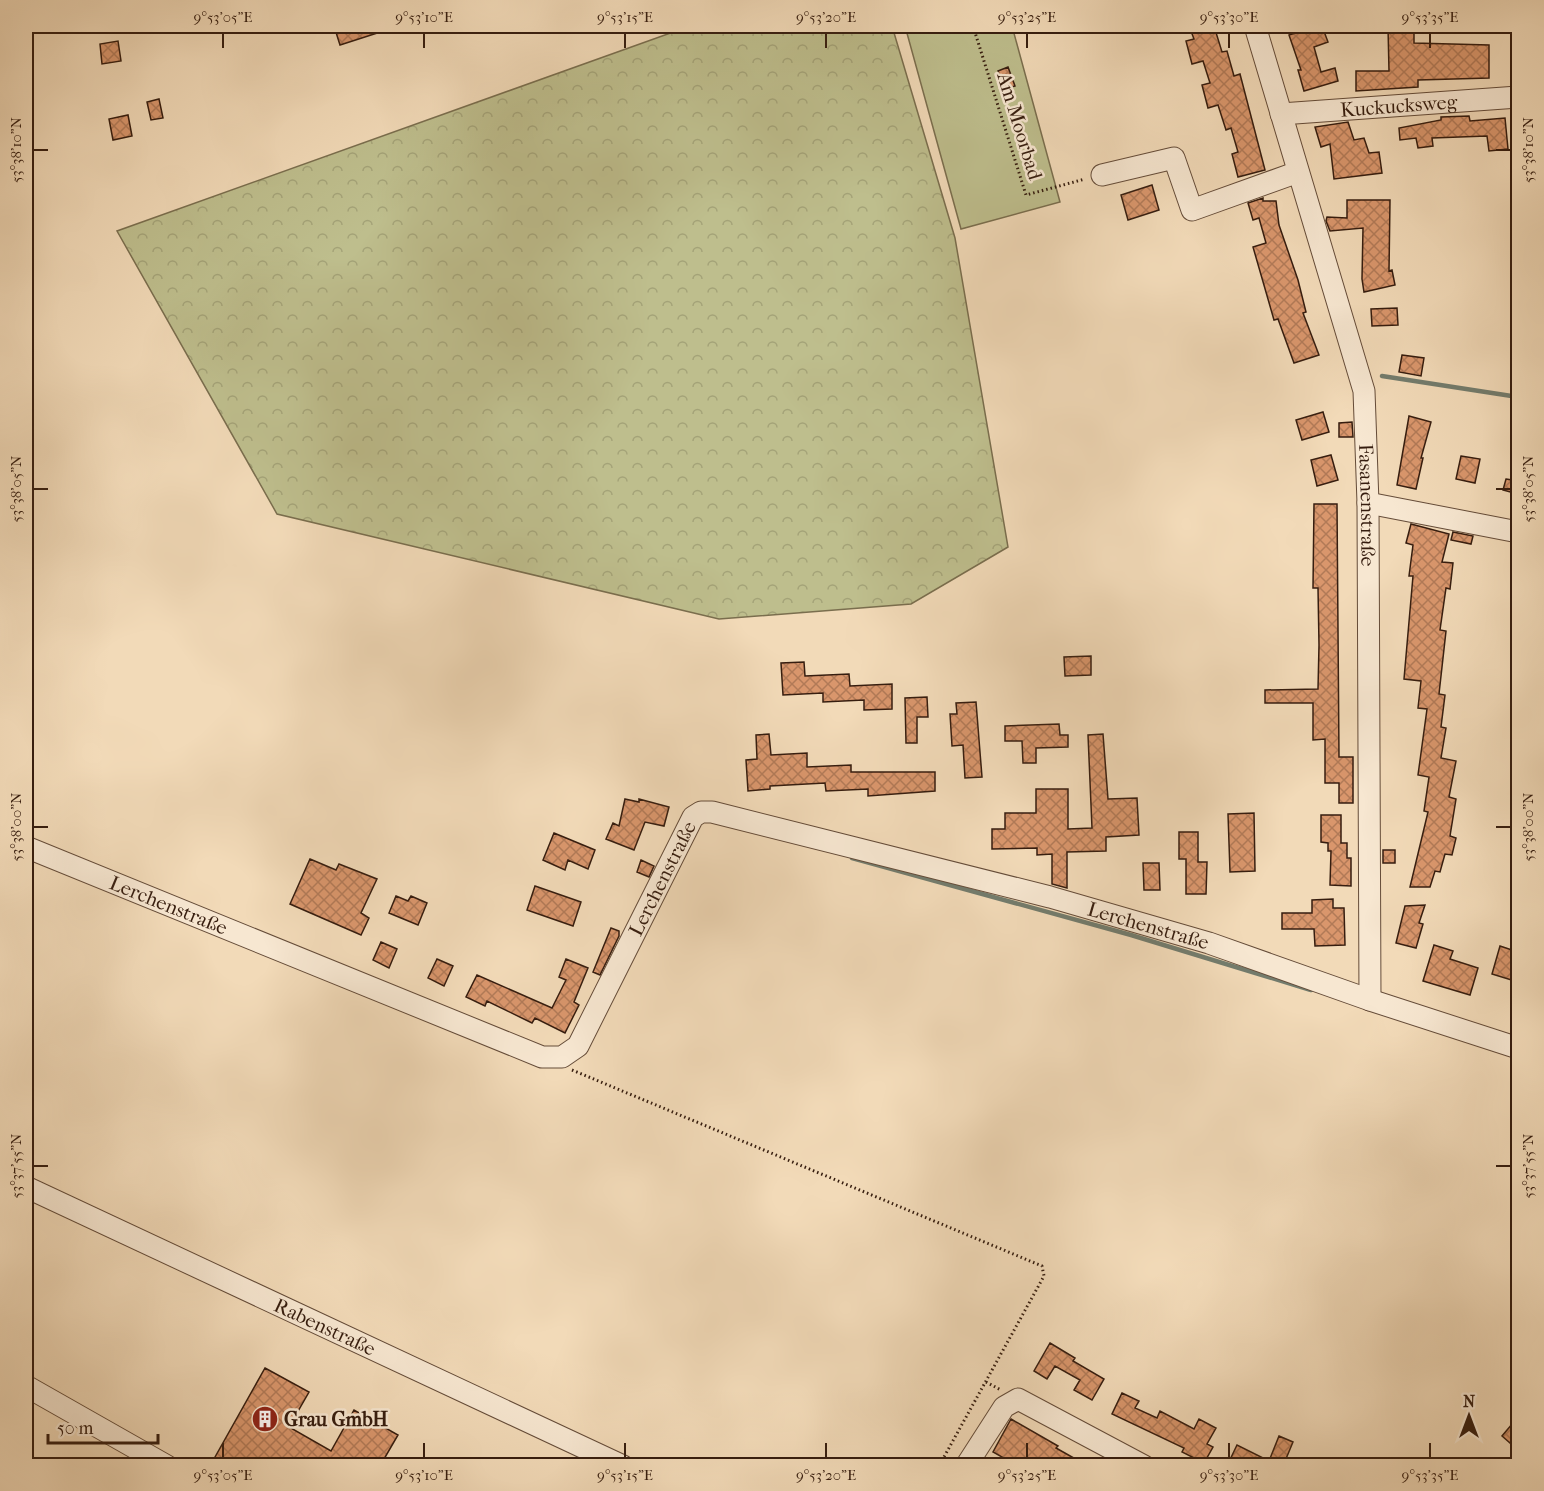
<svg xmlns="http://www.w3.org/2000/svg" width="1544" height="1491" viewBox="0 0 1544 1491" font-family="'IM FELL French Canon',serif">
<defs>
<pattern id="forest-crowns" width="20" height="18" patternUnits="userSpaceOnUse" patternTransform="scale(1.5)"><rect width="20" height="18" fill="#bebe8d"/><path d="M2 6a3 3 0 1 1 6 0M12 15a3 3 0 1 1 6 0" fill="none" stroke="#a4a378"/></pattern>
<pattern id="building-cross-hatch" width="8" height="8" patternUnits="userSpaceOnUse" patternTransform="scale(1.5)"><rect width="8" height="8" fill="#d9966c"/><path d="M0 0l8 8M0 8l8-8" fill="none" stroke="#b17a57"/></pattern>
</defs>
<rect width="100%" height="100%" fill="#f2dab8"/>
<filter id="stains"><feTurbulence type="fractalNoise" baseFrequency=".00333" numOctaves="4"/><feColorMatrix values="0 0 0 0 .2 0 0 0 0 .09 0 0 0 0 .02 0 0 0 .5 -.17"/></filter>
<radialGradient id="worn" r=".72"><stop offset=".6" stop-color="#630" stop-opacity="0"/><stop offset="1" stop-color="#630" stop-opacity=".3"/></radialGradient>
<path fill="url(#forest-crowns)" stroke="#7a6e4e" stroke-width="1.5" d="M690,26H892L955,238L1008,547L911,604L719,619L277,514L117,231Z"/>
<path fill="#bebe8d" stroke="#7a6e4e" stroke-width="1.5" d="M905,26H1012L1060,202L961,229Z"/>
<g fill="none" stroke-linecap="round" stroke-linejoin="round">
<path stroke="#737c6d" stroke-width="4.5" d="M1382,376L1518,397
M852,858L1131,935L1311,990"/>
</g>
<path fill="url(#building-cross-hatch)" stroke="#361d0f" stroke-width="1.5" d="M334,26H393V28L340,45Z
M1189,26H1214L1222,52L1227,51L1234,76L1240,74L1265,170L1238,177L1232,154L1238,152L1231,128L1226,130L1218,105L1208,108L1202,85L1210,83L1203,61L1192,64L1186,41L1194,39Z
M1318,26H1322L1328,42L1314,47L1321,72L1335,68L1338,81L1304,91L1298,70H1301L1289,35Z
M1414,26V43L1489,45V78L1418,80V87L1356,91V71H1389L1388,27Z
M118,41L121,61L102,64L100,44Z
M1008,67L1015,86L1004,89L998,71Z
M159,99L163,118L151,120L147,102Z
M128,115L132,136L113,140L109,119Z
M1469,116L1470,121L1505,118L1508,149L1489,151L1487,136L1432,138L1433,146L1418,148L1416,138L1400,140L1399,128L1441,120V117Z
M1348,122L1354,140L1364,138L1369,153L1379,152L1382,173L1334,179L1330,144L1321,147L1315,127Z
M1152,185L1159,210L1128,220L1121,195Z
M1263,198V201H1276L1279,225L1298,280L1306,312L1303,313L1319,355L1294,363L1278,319L1274,320L1253,247L1266,243L1259,218L1253,220L1248,203Z
M1347,200H1390L1389,271L1392,270L1395,285L1364,292L1362,279L1363,228L1330,231L1326,221L1327,217L1347,218Z
M1397,308L1398,325L1372,326L1371,309Z
M1402,355L1424,358L1421,376L1399,372Z
M1323,412L1329,432L1302,440L1296,420Z
M1409,416L1431,422L1421,458H1423L1416,489L1397,485Z
M1352,422L1353,437H1339V423Z
M1331,455L1338,480L1317,486L1311,460Z
M1461,456L1480,459L1475,483L1456,479Z
M1506,479L1518,481V494L1503,490Z
M1314,504H1337L1339,757H1353V803H1339V783H1325V739L1313,740V703H1265V690L1318,689L1319,645L1318,588H1313Z
M1411,524L1449,534L1442,562L1453,563L1450,589L1446,588L1440,630L1446,631L1439,694L1445,695L1441,727L1446,728L1441,758L1456,761L1449,797L1456,799L1450,836L1456,838L1452,855L1445,854L1440,872L1435,871L1430,887H1410L1428,812L1424,811L1429,777L1418,775L1427,709L1418,708L1421,681L1404,679L1413,576H1409L1413,545L1406,543Z
M1453,532L1473,536L1471,544L1451,540Z
M1091,656V675L1065,676L1064,657Z
M804,662L805,676L849,674L850,686L892,684V709L864,710V700L823,702V693L783,695L781,663Z
M927,697L928,717H917V743H906L905,698Z
M976,702L982,777L965,778L963,745L952,746L950,714H957L956,703Z
M1059,724L1060,735H1068V747L1036,748V763H1023L1022,741H1005V726Z
M769,734L771,755L807,753V767L851,765V772H935V791L868,796V789L826,791L825,783L770,786V789L748,791L746,760L757,759L756,735Z
M1103,734L1108,799L1137,798L1139,835L1106,837V851L1067,852V888L1052,884V854L1037,855V848L992,849V829H1005V813H1036V789H1068V829L1092,828L1088,735Z
M625,799L639,802V799L669,807L664,826L645,822L634,850L606,839L613,823L619,826Z
M1254,813L1255,871L1230,872L1228,814Z
M1321,815H1341V843H1347V858H1351V886L1330,885L1331,851H1328V843L1321,842Z
M1179,832H1198V862H1207L1206,894H1186V859H1179Z
M554,833L595,850L588,869L568,860L565,870L543,860Z
M1383,850H1395V863H1383Z
M310,859L336,870L339,864L377,879L361,913L369,918L361,935L290,904Z
M641,860L654,866L649,877L637,872Z
M1143,863H1159L1160,890H1144Z
M535,886L581,902L573,926L527,910Z
M396,896L408,901L411,896L427,903L418,925L389,913Z
M1333,899V908H1344L1345,945L1315,946L1314,929H1282V913H1312V900Z
M1425,905L1419,923L1423,924L1416,948L1396,943L1405,906Z
M611,928L619,931V936L600,975L593,972Z
M381,942L397,949L389,968L373,960Z
M1434,945L1453,951L1450,959L1478,968L1470,995L1423,981Z
M1500,946L1518,952V982L1492,974Z
M437,959L453,966L444,986L428,978Z
M566,959L588,968L574,1002L579,1005L565,1033L535,1018L532,1023L487,1001L485,1006L466,997L477,975L552,1008L566,980L559,977Z
M1050,1343L1075,1358L1073,1361L1104,1379L1092,1400L1074,1390L1080,1380L1055,1366L1047,1379L1034,1371Z
M265,1368L309,1392L289,1427L331,1451L354,1410L398,1435L380,1466H210Z
M1122,1393L1139,1401L1135,1408L1157,1418L1160,1411L1194,1429L1199,1419L1216,1428L1207,1444L1213,1447L1204,1463L1182,1452L1184,1448L1112,1414Z
M1518,1417V1450L1502,1436Z
M1011,1419L1058,1446L1056,1448L1088,1466H1018L993,1452Z
M1279,1436L1293,1442L1283,1466H1227L1237,1445L1269,1461Z"/>
<g fill="none" stroke-linecap="round" stroke-linejoin="round">
<defs>
<g id="minor">
<path id="s1" d="M1255,26L1364,391L1368,503L1370,1000"/>
<path id="s2" d="M1281,114L1518,97"/>
<path d="M1102,175L1174,158L1192,210L1298,172"/>
<path d="M1368,503L1518,532"/>
<path id="s3" d="M26,847L542,1057H562L578,1046L693,817L701,812H712L1050,897L1209,943L1370,1000L1518,1048"/>
<path id="s4" d="M26,1187L623,1466"/>
<path d="M26,1386L167,1466"/>
<path d="M966,1466L1004,1407L1018,1399L1144,1466"/>
</g>
</defs>
<use href="#minor" stroke="#654c39" stroke-width="23"/>
<path stroke="#361d0f" stroke-width="3" stroke-dasharray="1.5 3" stroke-linecap="butt" d="M973,26L1026,195L1085,179
M572,1070L1042,1266L1044,1276L939,1466
M986,1382L1001,1390"/>
<use href="#minor" stroke="#f7e7d1" stroke-width="21"/>
</g>
<path fill="none" stroke="#361d0f" stroke-width="2" d="M223,33V48M424,33V48M625,33V48M826,33V48M1027,33V48M1229,33V48M1430,33V48M33,150H48M1496,150H1511M33,489H48M1496,489H1511M33,827H48M1496,827H1511M33,1166H48M1496,1166H1511M223,1443V1458M424,1443V1458M625,1443V1458M826,1443V1458M1027,1443V1458M1229,1443V1458M1430,1443V1458"/>
<defs>
<symbol id="building-disc" viewBox="-11 -11 22 22"><circle r="9.5" fill="#8f2418" stroke="#f7e7d1"/><path d="M-4-6H4V6H1V3H-1V6H-4ZM-2.5-4.3h1.7v1.8h-1.7ZM.8-4.3h1.7v1.8H.8ZM-2.5-1h1.7V.8h-1.7ZM.8-1h1.7V.8H.8Z" fill="#fff"/></symbol>
</defs>
<g fill-rule="evenodd">
<use href="#building-disc" x="250" y="1404" width="30" height="30"/>
</g>
<g text-anchor="middle" stroke-width="5" stroke-linejoin="round" paint-order="stroke">
<g font-size="20" fill="#361d0f" stroke="#f7e7d1">
<text dy="7" stroke="none"><textPath href="#s2" startOffset="118">Kuckucksweg</textPath></text>
<text transform="translate(1020 126) rotate(73)" y="7">Am Moorbad</text>
<text dy="7" stroke="none"><textPath href="#s1" startOffset="495">Fasanenstraße</textPath></text>
<text dy="7" stroke="none"><textPath href="#s3" startOffset="784">Lerchenstraße</textPath></text>
<text dy="7" stroke="none"><textPath href="#s3" startOffset="154">Lerchenstraße</textPath></text>
<text dy="7" stroke="none"><textPath href="#s3" startOffset="1324">Lerchenstraße</textPath></text>
<text dy="7" stroke="none"><textPath href="#s4" startOffset="330">Rabenstraße</textPath></text>
</g>
<g font-size="20" font-weight="bold" fill="#361d0f" stroke="#f7e7d1" text-anchor="start">
<text x="284" y="1426">Grau GmbH</text>
</g>
</g>
<rect width="1544" height="1491" fill="none" stroke="#f2dab8" stroke-width="66"/>
<g transform="translate(1469 1416)" stroke="#f7e7d1" stroke-width="4.5" paint-order="stroke">
<path d="M0-4.5L10 22L0 15L-10 22Z" fill="#361d0f"/>
<text y="-9" font-size="16" font-weight="bold" text-anchor="middle" fill="#361d0f">N</text>
</g>
<path d="M48 1434v9h110v-9" fill="none" stroke="#361d0f" stroke-width="3"/>
<text x="57" y="1434" font-size="18" fill="#361d0f" stroke="#f7e7d1" stroke-width="4.5" paint-order="stroke">50 m</text>
<rect x="33" y="33" width="1478" height="1425" fill="none" stroke="#361d0f" stroke-width="2"/>
<g font-size="15" text-anchor="middle" fill="#361d0f">
<text x="223" y="22">9°53'05"E</text>
<text x="424" y="22">9°53'10"E</text>
<text x="625" y="22">9°53'15"E</text>
<text x="826" y="22">9°53'20"E</text>
<text x="1027" y="22">9°53'25"E</text>
<text x="1229" y="22">9°53'30"E</text>
<text x="1430" y="22">9°53'35"E</text>
<text transform="translate(16 150) rotate(-90)" y="5">53°38'10"N</text>
<text transform="translate(1528 150) rotate(-90)" y="5">53°38'10"N</text>
<text transform="translate(16 489) rotate(-90)" y="5">53°38'05"N</text>
<text transform="translate(1528 489) rotate(-90)" y="5">53°38'05"N</text>
<text transform="translate(16 827) rotate(-90)" y="5">53°38'00"N</text>
<text transform="translate(1528 827) rotate(-90)" y="5">53°38'00"N</text>
<text transform="translate(16 1166) rotate(-90)" y="5">53°37'55"N</text>
<text transform="translate(1528 1166) rotate(-90)" y="5">53°37'55"N</text>
<text x="223" y="1480">9°53'05"E</text>
<text x="424" y="1480">9°53'10"E</text>
<text x="625" y="1480">9°53'15"E</text>
<text x="826" y="1480">9°53'20"E</text>
<text x="1027" y="1480">9°53'25"E</text>
<text x="1229" y="1480">9°53'30"E</text>
<text x="1430" y="1480">9°53'35"E</text>
</g>
<rect width="100%" height="100%" filter="url(#stains)"/>
<rect width="100%" height="100%" fill="url(#worn)"/>
</svg>
